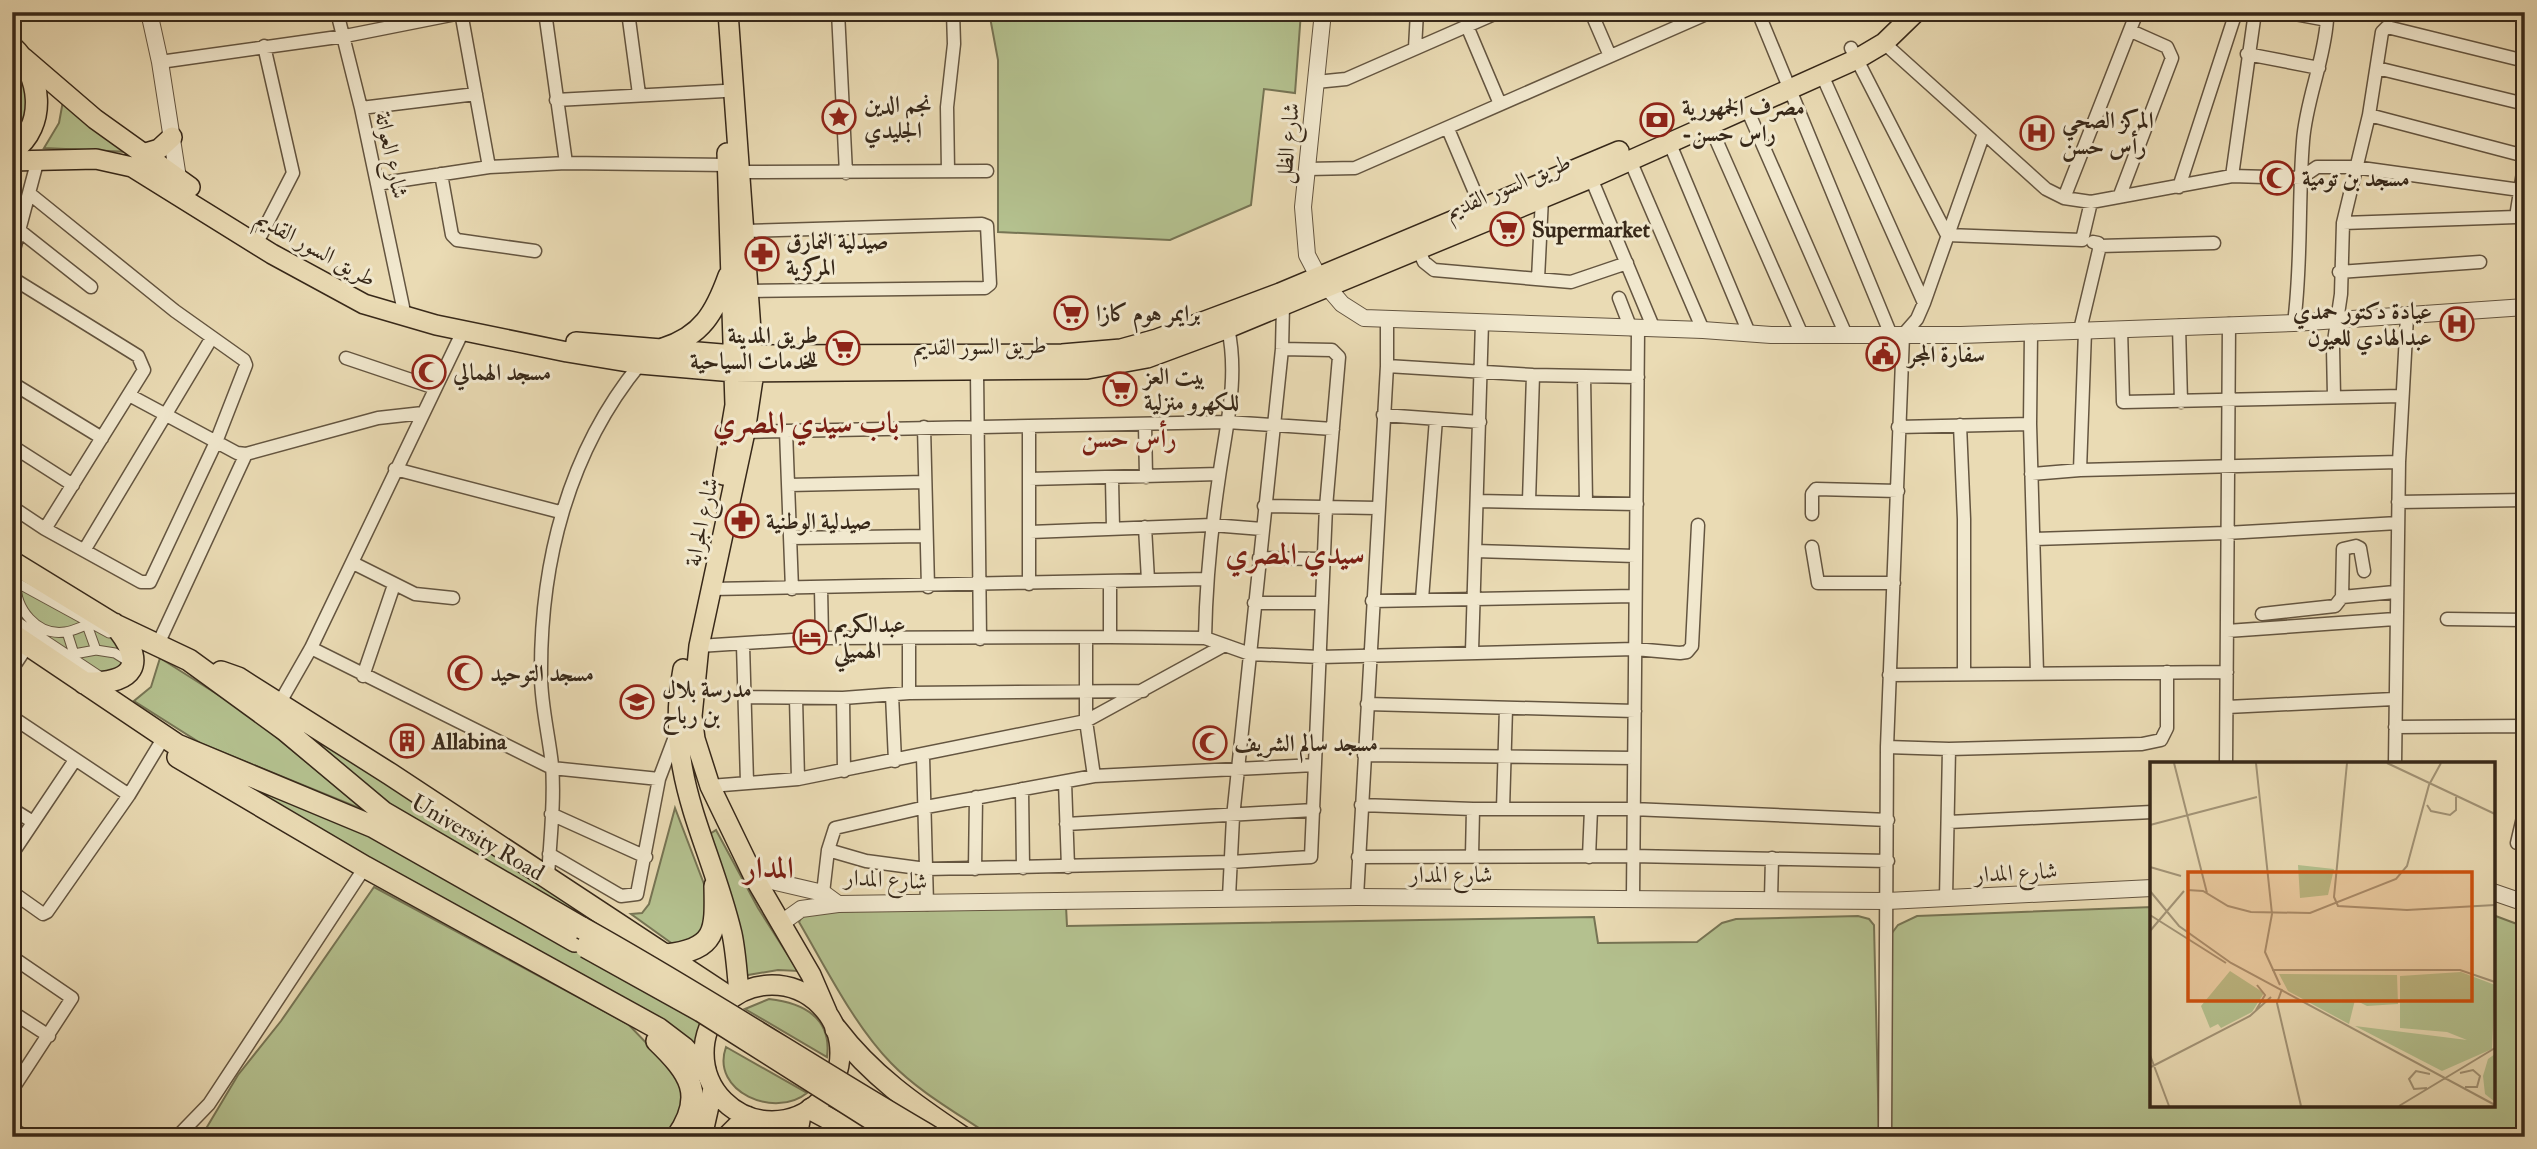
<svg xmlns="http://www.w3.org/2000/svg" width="2537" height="1149" viewBox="0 0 2537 1149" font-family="'IM FELL Double Pica',Amiri,serif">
<rect width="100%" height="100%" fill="#eadbb4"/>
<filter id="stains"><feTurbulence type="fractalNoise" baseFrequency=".00286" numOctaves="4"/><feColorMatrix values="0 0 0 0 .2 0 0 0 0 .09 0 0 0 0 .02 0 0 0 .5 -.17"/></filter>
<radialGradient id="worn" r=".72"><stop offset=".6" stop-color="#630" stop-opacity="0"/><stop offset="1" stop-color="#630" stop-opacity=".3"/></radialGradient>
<path fill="#b4c18f" stroke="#767454" stroke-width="2" d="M989,12H1301L1295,93L1264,89L1251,205L1170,240L998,232V60Z
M12,54C32,88 38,106 12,139Z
M63,101L130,152L44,148L59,123Z
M12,579L117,638L125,661L116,672L105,676L12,615Z
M160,658L250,715L364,810L202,744L134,701L151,687Z
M259,705L284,712L716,993L392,811Z
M214,775L377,834L703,1023L697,1044Z
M675,808L712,905L714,928L681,950L631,914L642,913L649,904Z
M716,830L758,908L798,971L778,970L742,976L710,834Z
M374,887L628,1024L683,1081L682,1111L665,1137H201L238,1075L281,1021Z
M1066,906L1067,926L1594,917L1598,943L1697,942L1722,923L1736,919L1858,916L1869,919L1874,925L1879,1137H992C959,1114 920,1093 891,1063C854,1025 826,968 799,922L804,913L812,912Z
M2152,907V1105H2493V915L2525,927V1137H1890L1886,941L1898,925L1917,916Z
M769,999C804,1003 832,1018 827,1057L745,1009Z
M726,1047L807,1093C775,1119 710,1092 726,1047Z"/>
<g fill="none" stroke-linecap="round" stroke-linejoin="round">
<defs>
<path id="pedestrian" d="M12,580L109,633
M16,582C15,609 37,636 65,632C73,631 80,627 87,625L96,650L115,653L131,663
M12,618L101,677
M67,632L74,654L96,650"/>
<path id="minor" d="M337,12L361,108L403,307
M461,12L489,167
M545,12L566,163
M628,12L639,94
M838,12L846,173
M1442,12L1483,18
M1591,12L1610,56
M1758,12L1891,335
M2284,12L2327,20L2331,12
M1467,26L1500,104
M1884,43L2046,189L2064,198L2091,202L2232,176L2255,12
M1415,48L1417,12
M1851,48L1947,235L2082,240L2091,202
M2247,54L2319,68
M160,62L345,36L461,13
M2377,68L2525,104
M1822,75L1924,303
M1316,82L1346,79L1499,12
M556,100L724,91
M361,108L476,94
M1747,109L1846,335
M2369,115L2525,156
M1710,126L1802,335
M1448,129L1482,209
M1670,144L1749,333
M1630,160L1703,330
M1307,169L1355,168L1711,12
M948,171L947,107L954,44L953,12
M441,174L452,235L457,240L535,251
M2232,176L2301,178L2317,167H2354L2520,190
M1591,178L1654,329
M377,184L489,167L566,163L728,165L741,172L987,171
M2179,187L2236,12
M30,194L175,311L244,360L246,365L216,442L150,582H141L45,529
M2120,195L2172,58L2167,47L2131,31
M2064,198L2137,12
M2343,223L2516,217L2525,160
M20,231L91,287
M745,231L982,224L987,226L990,284L985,288L748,291
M261,235L293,173L264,46
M2099,246L2214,243
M1419,251L1424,262L1434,270L1571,282L1627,263
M12,257L38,159
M2339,272L2480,262
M12,278L138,356L144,370L45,529L12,507
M1538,279L1542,198
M1619,298L1631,329
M2294,323C2302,263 2298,202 2303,141C2306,100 2324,62 2327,20
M2179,326L2181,402
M2121,329L2123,402L2402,396
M2080,330L2099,250L2098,243L2093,242
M2031,333L2030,424L2037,673
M346,358L435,388
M1387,366L1533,375L1638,377
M977,372L980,639
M1584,376L1586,503
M12,383L102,438
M129,395L237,453L246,454L378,418L423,413
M2334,396L2333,348L2341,294L2343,223L2369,115L2382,32L2387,27L2525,61
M1383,415L1480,422
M1145,424L1146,477
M1960,425L1964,519V674
M924,427L928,587
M1898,427L2030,424
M745,432L786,431
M12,446L73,485
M395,469L560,512
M2080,470L2399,462
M2031,474L2080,470L2085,331
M1029,479L1219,474
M1112,479L1113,528
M788,485L925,482
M1477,501L1637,504
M1529,501L1533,375
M2398,502L2525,500
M1264,506L1377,508
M1812,514V494L1816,489L1898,491
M1145,527L1148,580
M1030,532L1212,525L1262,529
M790,538L926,536
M2034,539L2226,533L2398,523
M1812,547L1818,583H1894
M85,549L211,339
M1475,551L1635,556
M1259,558L1324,559
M353,563L415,594L453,598
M1110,582V637
M1029,584V426
M821,588L822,638
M711,589L1207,579
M792,589L786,431L1227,422L1333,429
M2342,597L2343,549L2356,546L2360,548L2364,571
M1422,599L1436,419
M1372,601L1635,596
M1254,603H1322
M2262,614L2335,606L2342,597L2395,592
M2447,619L2525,620
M2227,631L2395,619
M1086,638V721L1094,776
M1205,638C1206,584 1211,531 1219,477C1226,426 1239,379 1228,328
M158,644L246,454
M743,645L747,782
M699,646L822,638L1110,637L1205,638L1250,654L1320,657L1635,649L1680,653L1687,652L1692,646L1698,525
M311,648L552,768L659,779
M1472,651L1482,322
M12,669L28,645
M1889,675L2227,672
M363,676L394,585
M909,693V638
M892,695L895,761
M744,697L843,698L909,693L1143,691
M796,698L798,779
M843,698L844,771
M279,704L311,648L463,331
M1367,704L1635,711
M2227,707L2394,699
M12,717L129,795
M2523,726L2525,796
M2395,727L2525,726
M1887,747L1949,749L2142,744L2161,740L2167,728V672
M1364,755L1634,758
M923,756L927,904
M2226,764L2229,324
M2395,764L2399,462L2407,317
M1065,782L1068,867
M710,786L798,779L1086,721L1223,646
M1022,789L1023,868
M1361,805L1473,809H1632L1888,820
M12,809L33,822
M1503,809L1506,708
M551,814L646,857
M1949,822L2152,812
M1066,824L1314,810
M2517,843L2525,809
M828,850L866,861L926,869L1230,862L1311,857L1326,507L1339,357L1332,350L1282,349
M12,854L75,760
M549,854L621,896L637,894L659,779L676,734
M1472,856L1473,809
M1358,857L1632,856L1888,861
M1589,857L1591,809
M975,869L976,797
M548,877C550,840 555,802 552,765C549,736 541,705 541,676C540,563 568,452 640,364
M12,892L43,914L47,912L129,795L164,737
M823,893L828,850L835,828L926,807L1094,776L1315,765
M1229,897L1233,817L1282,349L1283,305
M1357,897L1387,366V319
M1633,898L1638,330
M1946,898L1949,749
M1771,899L1772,858
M12,957L72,998L12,1090
M12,1012L49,1036
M12,1128L25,1137
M177,1137L209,1104L365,867
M1885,1137L1887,747L1903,335L1917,319L1924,303L1984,133"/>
<path id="tertiary" d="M149,12L160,62L178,178L176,185
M1323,12L1303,207L1307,255L1318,276L1342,304L1364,318L1703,330L1771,335H1961L2294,323L2525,307
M754,877L823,893L838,904
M2493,892L2525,903
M780,924L801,909L838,904L1357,897L1887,901L2152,888"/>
<path id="primary" d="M728,12L754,372L745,432L699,646L692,716L695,739L710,786L754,877L811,975L827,1012
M24,58L95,119L190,187
M142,154L159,149L172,137
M12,161L96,159L132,167L272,254L364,304L436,325L567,352L640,364L734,372L1087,369L1147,358L1228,328L1591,178L1857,59L1884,43L1916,12
M576,342L734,355L1062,354L1121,349L1157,339L1280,293L1619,151
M663,348C702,336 715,312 728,276
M723,475L735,405L727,153
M683,669C663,776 709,837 732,934C736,953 737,973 739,993
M704 1053a68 68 0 1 1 136 0a68 68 0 1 1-136 0Z
M702,1137L713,1088
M726,1137L747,1116
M797,1137L801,1115"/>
<path id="trunk" d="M12,47C41,74 48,125 12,151
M12,562L113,624L189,660L285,730L383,812L582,928
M12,634L177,745L374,827L575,941
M221,672L238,678L390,774L730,998
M84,683C133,684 149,665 114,624
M178,757L365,867L659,1029L684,1048L705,1071
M667,955C717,949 716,930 715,886
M836,1029C871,1075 914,1105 962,1137
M657,1041C690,1073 706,1095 677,1137
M811,1109L863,1137"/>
</defs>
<use href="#pedestrian" stroke="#645540" stroke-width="11"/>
<use href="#minor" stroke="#645540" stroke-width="15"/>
<use href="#tertiary" stroke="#645540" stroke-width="18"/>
<use href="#primary" stroke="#372819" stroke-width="22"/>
<use href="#trunk" stroke="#372819" stroke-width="24"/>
<use href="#pedestrian" stroke="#f1e8ce" stroke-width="9"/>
<use href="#minor" stroke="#f1e8ce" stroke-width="12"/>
<use href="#tertiary" stroke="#f1e8ce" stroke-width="16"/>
<use href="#primary" stroke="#eadbb4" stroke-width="19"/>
<use href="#trunk" stroke="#eadbb4" stroke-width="21"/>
<defs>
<path id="trunk-bridge" d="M582,928C701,994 814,1069 931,1137
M586,947L701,1011L900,1137"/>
</defs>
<use href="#trunk-bridge" stroke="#372819" stroke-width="24" stroke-linecap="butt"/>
<use href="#trunk-bridge" stroke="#eadbb4" stroke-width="21"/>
</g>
<defs>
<symbol id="sight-ring" viewBox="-11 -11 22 22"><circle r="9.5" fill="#f1e8ce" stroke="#8f2418" stroke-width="1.5"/><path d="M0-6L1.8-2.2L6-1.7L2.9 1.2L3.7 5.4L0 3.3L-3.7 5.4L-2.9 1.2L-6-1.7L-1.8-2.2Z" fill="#8f2418"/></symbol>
<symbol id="bank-ring" viewBox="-11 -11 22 22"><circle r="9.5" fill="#f1e8ce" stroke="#8f2418" stroke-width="1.5"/><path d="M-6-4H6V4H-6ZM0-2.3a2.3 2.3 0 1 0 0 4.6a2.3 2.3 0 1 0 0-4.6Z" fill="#8f2418"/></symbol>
<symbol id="hospital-ring" viewBox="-11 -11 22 22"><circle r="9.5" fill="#f1e8ce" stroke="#8f2418" stroke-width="1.5"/><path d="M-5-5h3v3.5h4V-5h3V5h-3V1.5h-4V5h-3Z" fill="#8f2418"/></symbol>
<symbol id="mosque-ring" viewBox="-11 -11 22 22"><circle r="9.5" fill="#f1e8ce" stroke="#8f2418" stroke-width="1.5"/><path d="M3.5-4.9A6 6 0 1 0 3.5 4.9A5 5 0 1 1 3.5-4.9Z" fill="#8f2418"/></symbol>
<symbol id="supermarket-ring" viewBox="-11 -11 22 22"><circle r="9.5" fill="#f1e8ce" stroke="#8f2418" stroke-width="1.5"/><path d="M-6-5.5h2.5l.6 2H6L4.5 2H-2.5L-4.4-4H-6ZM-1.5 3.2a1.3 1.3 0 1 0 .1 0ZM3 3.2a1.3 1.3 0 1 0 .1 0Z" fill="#8f2418"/></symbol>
<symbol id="pharmacy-ring" viewBox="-11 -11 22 22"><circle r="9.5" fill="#f1e8ce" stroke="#8f2418" stroke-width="1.5"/><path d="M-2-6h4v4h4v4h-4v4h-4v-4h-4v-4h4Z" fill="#8f2418"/></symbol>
<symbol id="civic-ring" viewBox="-11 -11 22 22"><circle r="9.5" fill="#f1e8ce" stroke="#8f2418" stroke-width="1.5"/><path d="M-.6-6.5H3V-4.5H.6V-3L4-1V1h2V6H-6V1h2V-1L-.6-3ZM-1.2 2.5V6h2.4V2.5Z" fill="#8f2418"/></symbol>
<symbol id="hotel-ring" viewBox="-11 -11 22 22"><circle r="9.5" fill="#f1e8ce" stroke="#8f2418" stroke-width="1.5"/><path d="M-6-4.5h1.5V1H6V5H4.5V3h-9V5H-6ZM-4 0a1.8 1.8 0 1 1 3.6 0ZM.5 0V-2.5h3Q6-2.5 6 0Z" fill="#8f2418"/></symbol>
<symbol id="school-ring" viewBox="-11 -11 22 22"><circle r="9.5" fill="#f1e8ce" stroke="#8f2418" stroke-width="1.5"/><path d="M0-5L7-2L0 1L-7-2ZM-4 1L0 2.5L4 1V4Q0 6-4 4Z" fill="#8f2418"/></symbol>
<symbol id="building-ring" viewBox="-11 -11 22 22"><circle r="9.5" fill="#f1e8ce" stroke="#8f2418" stroke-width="1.5"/><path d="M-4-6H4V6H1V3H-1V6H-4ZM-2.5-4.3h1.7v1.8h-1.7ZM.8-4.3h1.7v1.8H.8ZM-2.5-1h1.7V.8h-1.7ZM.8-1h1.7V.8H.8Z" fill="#8f2418"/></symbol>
</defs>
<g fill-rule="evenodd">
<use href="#sight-ring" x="820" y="98" width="38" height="38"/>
<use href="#bank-ring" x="1638" y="101" width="38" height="38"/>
<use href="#hospital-ring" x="2018" y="114" width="38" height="38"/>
<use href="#mosque-ring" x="2258" y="159" width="38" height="38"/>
<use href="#supermarket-ring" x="1488" y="210" width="38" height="38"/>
<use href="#pharmacy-ring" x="743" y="235" width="38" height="38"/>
<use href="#supermarket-ring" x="1052" y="294" width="38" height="38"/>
<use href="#hospital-ring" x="2438" y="305" width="38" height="38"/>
<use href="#supermarket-ring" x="824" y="329" width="38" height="38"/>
<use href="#civic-ring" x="1864" y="335" width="38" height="38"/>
<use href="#mosque-ring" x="410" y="353" width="38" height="38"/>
<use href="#supermarket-ring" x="1101" y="370" width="38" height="38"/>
<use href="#pharmacy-ring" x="723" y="502" width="38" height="38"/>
<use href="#hotel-ring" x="791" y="618" width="38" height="38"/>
<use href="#mosque-ring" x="446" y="654" width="38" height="38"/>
<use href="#school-ring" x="618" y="683" width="38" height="38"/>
<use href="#building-ring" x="388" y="722" width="38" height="38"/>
<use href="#mosque-ring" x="1191" y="724" width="38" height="38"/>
</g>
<g text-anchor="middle" stroke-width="6" stroke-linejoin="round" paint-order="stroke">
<g font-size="23" font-weight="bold" fill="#372819" stroke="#f1e8ce" text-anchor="start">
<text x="864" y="112">نجم الدين<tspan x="864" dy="26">الجليدي</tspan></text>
<text x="1682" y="115">مصرف الجمهورية<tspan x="1682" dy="26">-راس حسن</tspan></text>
<text x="2062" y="128">المركز الصحي<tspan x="2062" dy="26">رأس حسن</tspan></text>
<text x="2302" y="186">مسجد بن تومية</text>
<text x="1532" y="237">Supermarket</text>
<text x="786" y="249">صيدلية النمارق<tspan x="786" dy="26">المركزية</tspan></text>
<text x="2432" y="319" text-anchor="end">عيادة دكتور حمدي<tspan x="2432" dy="26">عبدالهادي للعيون</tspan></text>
<text x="1096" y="321">برايمر هوم كازا</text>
<text x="818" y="343" text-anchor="end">طريق المدينة<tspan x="818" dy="26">للخدمات السياحية</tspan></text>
<text x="1908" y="362">سفارة المجر</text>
<text x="453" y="380">مسجد الهمالي</text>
<text x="1144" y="384">بيت العز<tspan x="1144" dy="26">للكهرو منزلية</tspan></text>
<text x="766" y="529">صيدلية الوطنية</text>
<text x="834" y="632">عبدالكريم<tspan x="834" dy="26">الهميلي</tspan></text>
<text x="490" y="681">مسجد التوحيد</text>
<text x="662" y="697">مدرسة بلال<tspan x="662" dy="26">بن رباح</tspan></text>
<text x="432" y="749">Allabina</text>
<text x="1234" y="751">مسجد سالم الشريف</text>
</g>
<g font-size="23" fill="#372819" stroke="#f1e8ce">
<text transform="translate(1287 143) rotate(-84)" y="8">شارع الظل</text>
<text transform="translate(392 155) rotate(78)" y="8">شارع العواتة</text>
<text transform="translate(1508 186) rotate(-23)" y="8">طريق السور القديم</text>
<text transform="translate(316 248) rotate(29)" y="8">طريق السور القديم</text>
<text transform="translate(980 346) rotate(-1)" y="8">طريق السور القديم</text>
<text transform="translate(701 522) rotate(-78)" y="8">شارع الجرابة</text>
<text transform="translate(478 837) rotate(30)" y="8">University Road</text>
<text transform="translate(2016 872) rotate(-3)" y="8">شارع المدار</text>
<text x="1451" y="882">شارع المدار</text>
<text transform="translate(886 879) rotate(3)" y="8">شارع المدار</text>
</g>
<g font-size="26" font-weight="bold" fill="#7a1f14" stroke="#f1e8ce">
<text x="1129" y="447">رأس حسن</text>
</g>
<g font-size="30" font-weight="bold" fill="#7a1f14" stroke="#f1e8ce">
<text x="806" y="433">باب سيدي المصري</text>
<text x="1295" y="564">سيدي المصري</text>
<text x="769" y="878">المدار</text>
</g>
</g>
<g transform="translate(2150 762)">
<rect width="345" height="345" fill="#eadbb4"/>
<path d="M148,103L184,107L178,133L150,136ZM80,209L114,231L102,250L71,266L68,262L60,266L51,244ZM311,210L345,223L342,287L292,309L205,264L317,278L297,270L250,266V214ZM129,212L247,213L248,242L217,244L205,238L199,262L138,229ZM345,292V340L335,332L333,314L338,297Z" fill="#b4c18f"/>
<path fill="none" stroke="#a29376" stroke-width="2" d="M24,1L57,131M106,1L122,152L115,190L130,223M197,1L184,135L188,144L257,148L345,143M237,1L345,52M277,43L281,49L300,53L306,48V35M0,63L107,35M0,105L31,114M37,128L53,129L78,144L101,150L160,151L246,117L257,104L279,23L291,1M0,129L29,164L81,201L345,343M0,153L76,201M0,169L34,129M122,208H310L345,220M132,227L127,241L151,344M106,248L115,233L107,223M0,293L19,344M1,305L100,254L121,235M310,311L323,308L330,314L327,325H315M277,326L264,327L259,317L266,309L280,312M249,344L345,286"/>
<path fill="#cd520e" fill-opacity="0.15" stroke="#cd520e" stroke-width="3.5" d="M38,110H322V239H38Z"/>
<rect width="345" height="345" fill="none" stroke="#372819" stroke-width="3.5"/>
</g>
<rect width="2537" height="1149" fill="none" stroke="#eadbb4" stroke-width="42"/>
<rect x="14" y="14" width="2509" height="1121" fill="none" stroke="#372819" stroke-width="3.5"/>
<rect x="21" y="21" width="2495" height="1107" fill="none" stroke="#372819" stroke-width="2"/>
<rect width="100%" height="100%" filter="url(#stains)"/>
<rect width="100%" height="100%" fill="url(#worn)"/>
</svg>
